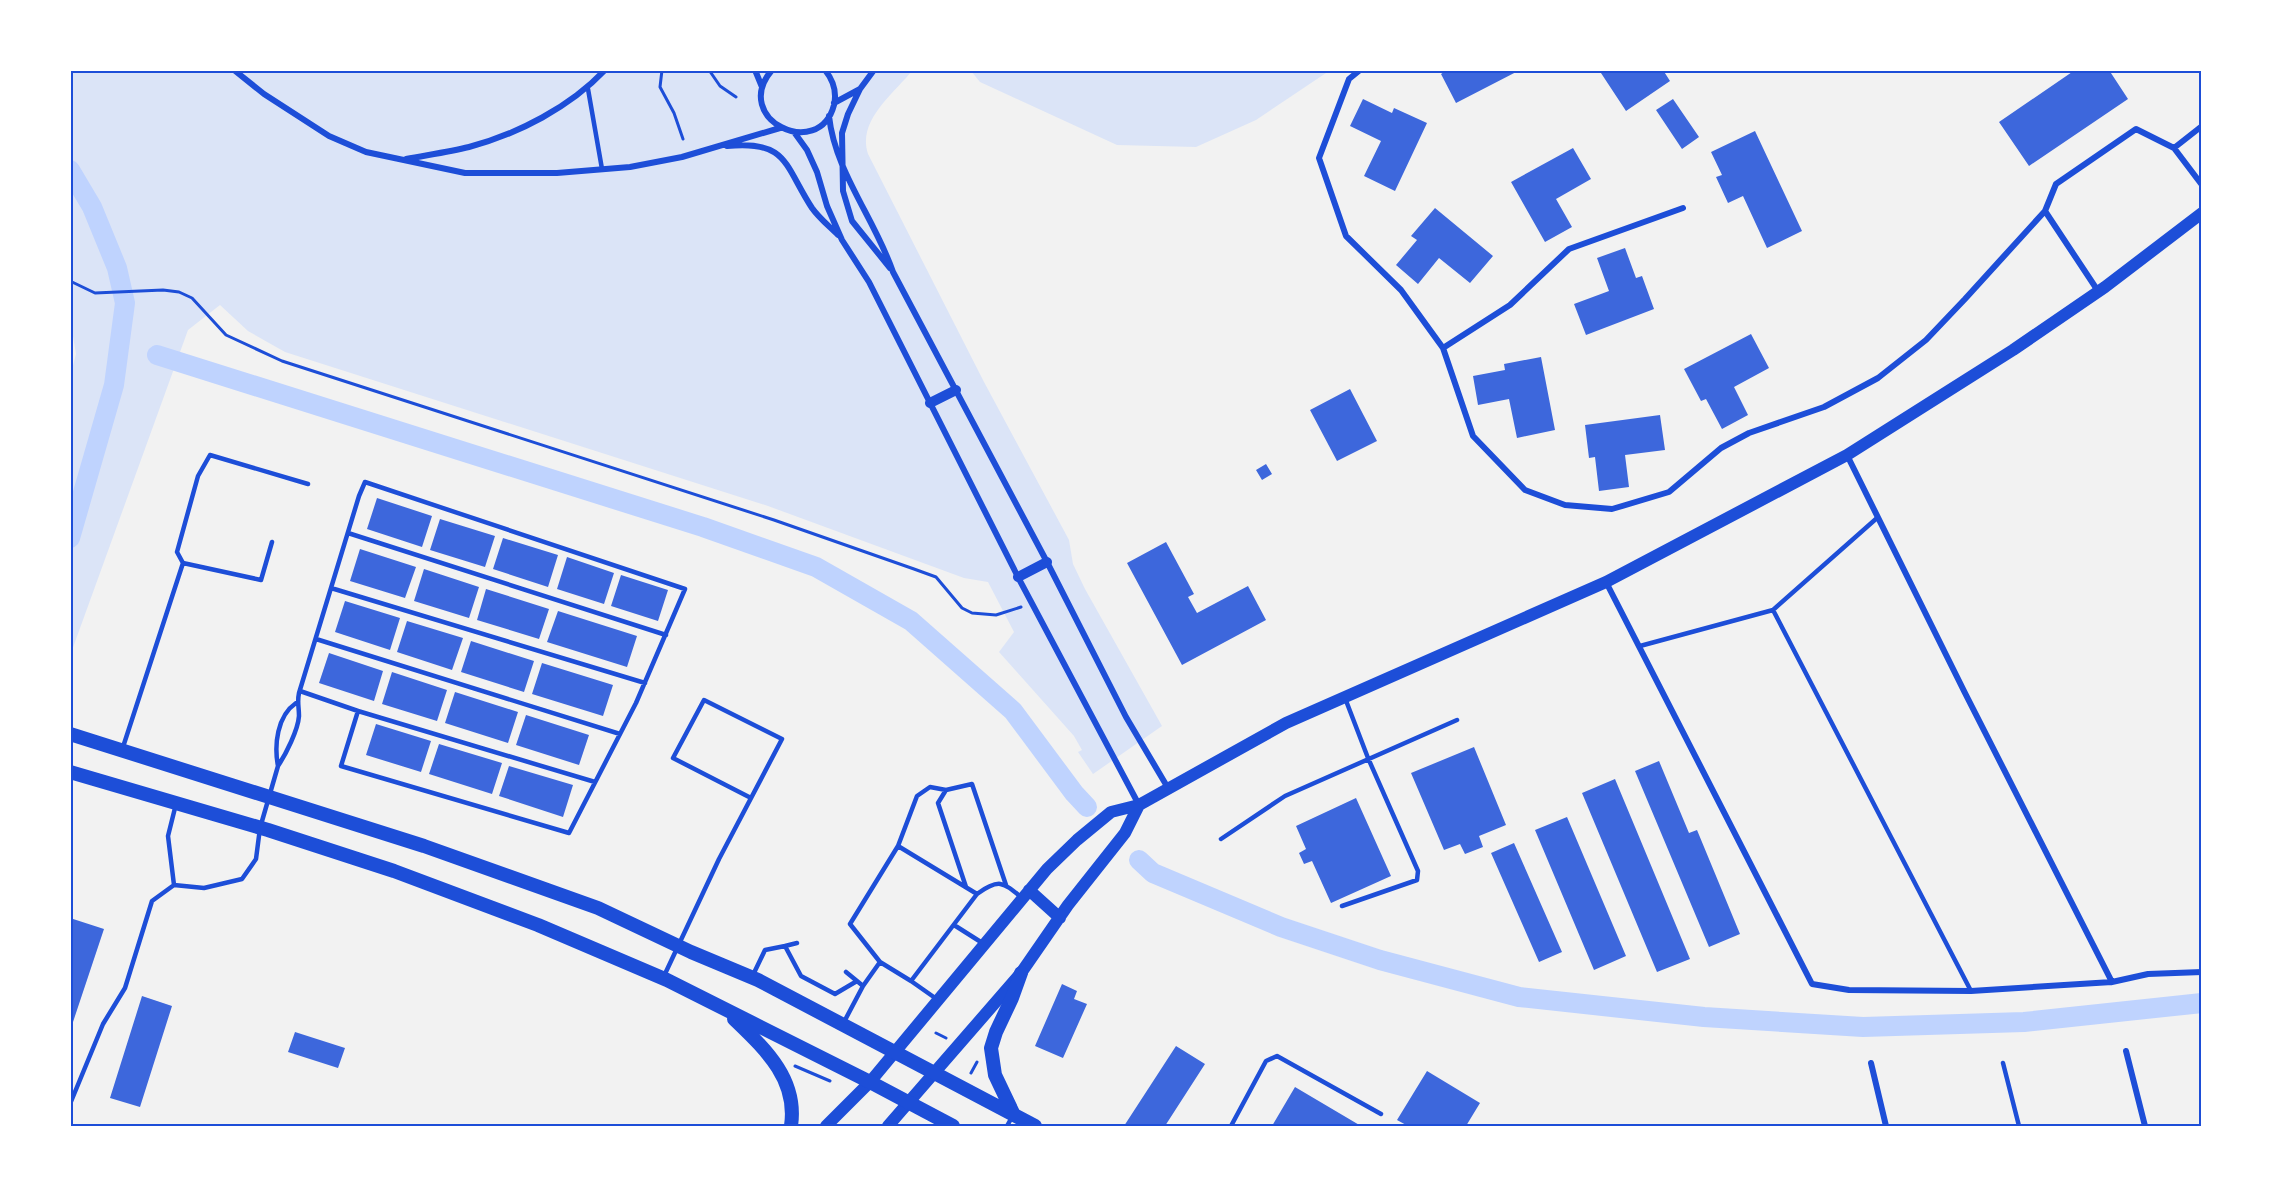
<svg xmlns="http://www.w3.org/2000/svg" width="2272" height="1197" viewBox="0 0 2272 1197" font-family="Helvetica,sans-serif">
<rect width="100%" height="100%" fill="#f2f2f2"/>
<path fill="#dbe4f7" d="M71,71H912C893,94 857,121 868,154L984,382L1069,540L1073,564L1085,589L1162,726L1093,774L1078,752L1082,750L1074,736L999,652L1014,632L988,582L964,578L768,506L285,352L248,331L220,305L188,330L71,653L70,377L76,354L70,318Z
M971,71H1329L1256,120L1196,147L1117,145L980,82Z"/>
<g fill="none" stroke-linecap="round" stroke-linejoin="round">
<path stroke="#bfd3fe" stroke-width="20" d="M70,170L92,207L117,268L125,303L114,385L70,538
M157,355L703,527L816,567L911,621L1013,711L1074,793L1087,807
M1139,860L1153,873L1281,927L1380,960L1519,997L1704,1017L1863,1027L2024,1022L2202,1003"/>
</g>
<path fill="#3d67dc" d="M1447,70H1520L1456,103L1441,74Z
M1599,70H1663L1670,81L1626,111Z
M2075,70H2109L2128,99L2029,166L1999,122Z
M1363,99L1392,113L1394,108L1427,123L1395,191L1364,176L1381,141L1350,126Z
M1673,99L1699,137L1682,149L1656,110Z
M1755,131L1802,231L1767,248L1743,196L1728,203L1716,177L1722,175L1711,152Z
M1573,148L1591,179L1556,199L1572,227L1545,242L1511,182Z
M1435,208L1493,256L1470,283L1439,258L1418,284L1396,265L1417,240L1411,236Z
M1625,248L1636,278L1642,276L1654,309L1586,335L1574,304L1609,291L1597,258Z
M1751,334L1769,368L1734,387L1748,415L1722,429L1706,399L1701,401L1684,369Z
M1541,357L1555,430L1517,438L1509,399L1478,405L1473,376L1505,370L1504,364Z
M1350,389L1377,441L1337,461L1310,410Z
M1660,415L1665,450L1625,455L1629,487L1599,491L1595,457L1589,458L1585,425Z
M1266,464L1272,474L1262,480L1256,470Z
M377,498L432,516L422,547L367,529Z
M440,519L495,536L485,567L430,550Z
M503,538L558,555L548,587L493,569Z
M1166,542L1194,594L1188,597L1197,613L1248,586L1266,620L1182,665L1127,563Z
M360,549L416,567L405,598L350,581Z
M567,557L614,573L604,604L557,589Z
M424,569L479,587L469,618L414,601Z
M621,575L668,590L658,621L611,606Z
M486,589L549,609L539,639L477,620Z
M345,601L400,618L390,650L335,632Z
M558,611L637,636L627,667L547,642Z
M407,621L463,638L452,670L397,652Z
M471,641L534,661L524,692L461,672Z
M329,653L383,671L374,701L319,683Z
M542,663L613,685L603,716L532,694Z
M392,672L447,690L437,721L382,704Z
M455,692L518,712L508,743L445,723Z
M526,715L589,735L579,765L516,745Z
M376,724L431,741L421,772L366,755Z
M439,744L502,763L492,794L429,774Z
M1474,747L1506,825L1479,836L1483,847L1465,854L1460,844L1444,850L1411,773Z
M1659,761L1689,833L1697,830L1740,934L1709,947L1635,771Z
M509,766L573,785L563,817L499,796Z
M1615,779L1690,959L1657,972L1582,793Z
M1356,798L1391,876L1331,903L1312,861L1304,864L1299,853L1306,849L1296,826Z
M1567,817L1626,956L1594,970L1535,830Z
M1514,843L1562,952L1539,962L1491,853Z
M70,918L104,929L71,1028H70Z
M1062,984L1077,991L1074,999L1087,1004L1063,1058L1035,1046Z
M142,996L172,1006L140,1107L110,1098Z
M295,1032L345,1048L338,1068L288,1052Z
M1176,1046L1205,1064L1165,1126H1124Z
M1427,1071L1480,1103L1466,1126H1408L1397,1120Z
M1295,1087L1361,1126H1272Z"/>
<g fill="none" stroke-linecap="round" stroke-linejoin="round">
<path stroke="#1d4ed8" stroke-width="3" d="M662,70L660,87L674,113L683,139
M709,70L720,86L736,97
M70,281L95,293L163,290L179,292L192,298L226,335L282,361L774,520L914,569L936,577L962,608L972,613L996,615L1021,607
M936,1033L946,1038
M795,1066L830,1081
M971,1073L977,1062"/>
<path stroke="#1d4ed8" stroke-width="4.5" d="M588,89L602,169
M348,533L666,635
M183,563L177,552L198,476L210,455L308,484
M331,588L645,683
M1773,610L1971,991
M316,639L620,734
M1640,646L1773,610L1877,518
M296,703C277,716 274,745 278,766C286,754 298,730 299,716C299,707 297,702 299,693C319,627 339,562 359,496L365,482L685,589L636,703L569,833L341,766L358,711L300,691
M358,711L595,782
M123,747L183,563L261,580L272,542
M946,790L938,803L966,887
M1221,839L1285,796L1457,720
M898,846L977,894
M174,885L168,836L176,804
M1342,906L1417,880L1418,871L1368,758L1345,698
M954,925L984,944
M785,946L797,943
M880,962L911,981
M846,972L857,981
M753,975L765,950L785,946L801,976L835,994L857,981L863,986
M664,976L719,859L782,739L704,700L673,758L751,798
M938,1000L911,981L977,894C999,878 1003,882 1022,898
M844,1022L863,986L880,962L850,924L898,846L917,796L930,787L946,790L972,784L1006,885
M2003,1063L2019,1126
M70,1104L103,1024L125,988L152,901L174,885L204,888L242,879L256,859L260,828L278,766
M1007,1126L1012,1117
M1231,1126L1266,1061L1277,1056L1381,1114"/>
<path stroke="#1d4ed8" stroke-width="6" d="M234,70L264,94L329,136L366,152L465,173H557L630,167L682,157L780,128
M755,70L762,87
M772,70C730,119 819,162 834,105C837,92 833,80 825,70
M1360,70L1349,79L1319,158L1346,236L1401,290L1443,348L1473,436L1525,490L1565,505L1612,509L1669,492L1721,448L1749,433L1824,407L1878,378L1926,340L1965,299L2045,211L2056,184L2136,129L2174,148L2202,185
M860,89L848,114L842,133L843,191L852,221L890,268
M834,103L860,89L874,70
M829,116C835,172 875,219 893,272L1047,562L1126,717L1168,788
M794,132L807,150L817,172L827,206L842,240L869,282L1018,577L1139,805
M727,146C788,140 784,165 812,208C819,218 829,226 838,235
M2174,148L2202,126
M406,159C427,155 449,152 469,147C518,134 570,107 605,70
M2045,211L2098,291
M1443,348L1510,305L1569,249L1683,208
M1847,455L1965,693L2112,982
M1606,582L1812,984L1849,990L1971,991L2112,982L2148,974L2202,972
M2126,1051L2145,1126
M1871,1063L1886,1126"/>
<path stroke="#1d4ed8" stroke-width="10" d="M930,403L956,390
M1018,577L1047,562"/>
<path stroke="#1d4ed8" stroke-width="12" d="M1029,890L1060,918
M826,1126L870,1082L1047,869L1077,840L1111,812L1139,805L1286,723L1606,582L1847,455L2013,350L2105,287L2202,213
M888,1126L1021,973L1068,905L1125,833L1139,805"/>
<path stroke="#1d4ed8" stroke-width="14" d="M70,734L424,846L598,908L691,952L758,980L1035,1126
M70,772L268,830L394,871L538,925L667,980L870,1082L953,1126
M734,1019C765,1049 798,1079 791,1126
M1014,1115L995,1075L991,1048L996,1032L1012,998L1021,973"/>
</g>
<rect width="2272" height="1197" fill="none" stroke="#ffffff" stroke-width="144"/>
<rect x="72" y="72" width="2128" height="1053" fill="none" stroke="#1d4ed8" stroke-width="2"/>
</svg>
